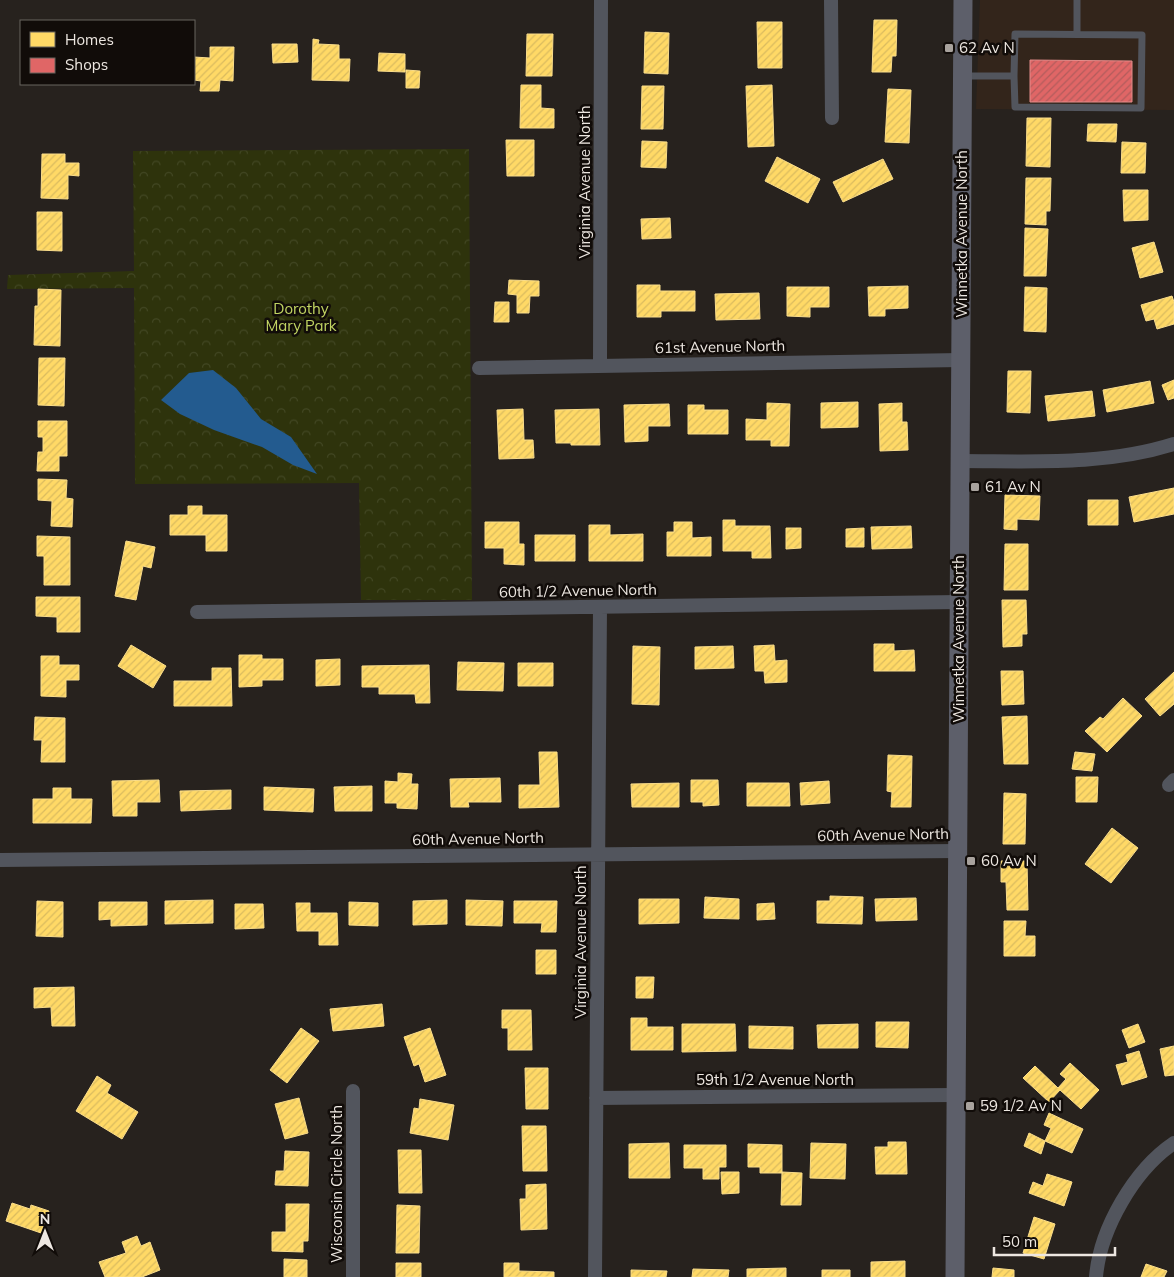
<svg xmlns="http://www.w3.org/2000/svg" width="1174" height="1277" viewBox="0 0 1174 1277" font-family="Mulish,sans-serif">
<defs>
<pattern id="park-crowns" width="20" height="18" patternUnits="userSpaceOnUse" patternTransform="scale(1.25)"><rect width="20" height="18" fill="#2e330c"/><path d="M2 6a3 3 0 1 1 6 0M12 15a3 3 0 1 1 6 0" fill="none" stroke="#424723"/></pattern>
<pattern id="homes-hatch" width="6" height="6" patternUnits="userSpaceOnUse" patternTransform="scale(1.25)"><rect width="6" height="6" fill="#ffd966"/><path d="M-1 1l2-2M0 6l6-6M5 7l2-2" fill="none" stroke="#dabb5f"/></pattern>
<pattern id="shops-hatch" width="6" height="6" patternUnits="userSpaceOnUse" patternTransform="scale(1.25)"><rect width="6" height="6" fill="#e06666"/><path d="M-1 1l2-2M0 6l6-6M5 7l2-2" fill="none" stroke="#b25c5c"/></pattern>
</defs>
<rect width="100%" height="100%" fill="#27221e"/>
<path fill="#33251b" d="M980,0H1174V110L976,109Z"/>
<path fill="url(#park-crowns)" d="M469,149L472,600H361L359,483L135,484L134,288L7,289L8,275L134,271L133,151Z"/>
<path fill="#235b8f" d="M213,370L236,388L261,419L291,437L317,474L293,465L262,447L214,430L180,414L161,400L189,373Z"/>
<path fill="url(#homes-hatch)" stroke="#fadd8b" d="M874,20H897L896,56H892L891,72H872Z
M757,22H782V68H758Z
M645,32L669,33L668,74L644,73Z
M527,34H553L552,76H526Z
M313,39L319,40L318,44L339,45V59H350L349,81L312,80Z
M272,44H297L298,62L273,63Z
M210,47H234L233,81L220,80L219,91H200L201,81L194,80V57L210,58Z
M379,53L405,54V72L378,71Z
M406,70L420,71L419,88H406Z
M521,85H541V108L554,109V128H520Z
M772,85L774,146L748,147L746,86Z
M642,86H664L663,129H641Z
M888,89L911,90L909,143L885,142Z
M1027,118H1051L1050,167L1026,166Z
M1088,124H1117L1116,142L1087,141Z
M506,140H534V176H507Z
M642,141L667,142L666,168L641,167Z
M1122,142L1146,143L1145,173H1121Z
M42,154H65V163H79V176L68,175V199L41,198Z
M777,157L820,179L808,203L765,181Z
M883,159L893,179L843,202L833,182Z
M1026,178H1051L1050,211H1046V225L1025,224Z
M1123,190H1148V220L1124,221Z
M37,212H62V251L37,250Z
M670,218L671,238L642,239L641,219Z
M1025,228L1048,229L1046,276H1024Z
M1154,242L1163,272L1140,278L1132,248Z
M509,280L539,281V296H530L529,313H517V295L508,294Z
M637,285H660V291H695V311H661V317H637Z
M908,286V308L885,309V316H869L868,287Z
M787,287H829V307H810V317L787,316Z
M1025,287L1047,288L1046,332L1024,331Z
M38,289L61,290L60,346L34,345L35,306H38Z
M759,293L760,319L716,320L715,294Z
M1172,296L1174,302V324L1157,329L1154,319L1146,321L1141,305Z
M495,302H509V322H494Z
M39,358H65L64,406L38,405Z
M1008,371H1031L1030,413L1007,412Z
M1174,380V398L1168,400L1162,385Z
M1150,381L1154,403L1107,412L1103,390Z
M1092,391L1095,416L1048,421L1045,396Z
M858,402V427L821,428V403Z
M767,403L790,404L789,446H771V440H746V419L767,420Z
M902,403V422H907L908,450L880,451L879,404Z
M669,404L670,426H648V441L625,442L624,405Z
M688,405H704V410H728V434H688Z
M523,409L524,440H533L534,458L499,459L497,410Z
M599,409L600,445H571V443H556L555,410Z
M38,421H67V456H59V471H37L38,452H43V437H38Z
M38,479L67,480L66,498L73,499L72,527L51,526L52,501L38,500Z
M1174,488V514L1134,522L1129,497Z
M1005,495L1040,496L1039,520L1017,519V530L1004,529Z
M1088,500H1118V525H1088Z
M188,506H202V515H227V551H206V535H170V515H188Z
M723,520H735V526H770L771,558H752V551H723Z
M485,522H519V544H524V565L504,564V548H485Z
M674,522H692V538L711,537V556H667V532H674Z
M589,525H610V535L643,534V561H589Z
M911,526L912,548L872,549L871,527Z
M786,528H801V548L786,549Z
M864,528V547H846V529Z
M535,535H575V561H535Z
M37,536L70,537V585H44V556H37Z
M126,541L155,547L151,568L143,566L136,600L115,596Z
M1005,544H1028V590H1004Z
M36,597H80V632H57V617L36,616Z
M1002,600H1026L1027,634H1022V646L1003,647Z
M874,644H894V651L914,650L915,671H874Z
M131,645L166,666L153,688L118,666Z
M774,645L775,661L787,660V682L765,683L764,671H755L754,646Z
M633,646L660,647L659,705L632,704Z
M733,646L734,668L695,669V647Z
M239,655H262V659H283V680H262V686L239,687Z
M41,656H59V665H79V680H66V697L41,696Z
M340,659V685L316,686V660Z
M458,662L504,663L503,691L457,690Z
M518,663H553V686H518Z
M429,665L430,703H416L415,694H379V687H362V666Z
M212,668H231L232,706H174V681H212Z
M1001,671H1023L1024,704L1002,705Z
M1174,672V704L1160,716L1145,699Z
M1123,698L1142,716L1107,752L1085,731L1100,717L1103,719Z
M1027,716L1028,764H1004L1002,717Z
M35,717L65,718V762H41L42,740H34Z
M539,752H557L559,807L519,808V785H540Z
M1075,752L1095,754L1092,771L1072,769Z
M888,755L912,756L911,807H891L892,792L887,791Z
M398,773L412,774L411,784H418L417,809L397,808V803H385V781L398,782Z
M1076,777H1098L1097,802H1076Z
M500,778L501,802H468L469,807H451L450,779Z
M159,780L160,802H137V816H113L112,781Z
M691,780H718L719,805L703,806V802H691Z
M829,781L830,803L801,805L800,783Z
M679,783V807H632L631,784Z
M747,783H789L790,806H747Z
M372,786V811H335L334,787Z
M264,787L314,789L313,812L264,810Z
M53,788H71V799H92L91,823H33V799H53Z
M231,790V809L181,811L180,791Z
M1004,793L1026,794L1025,844H1003Z
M1112,828L1138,848L1111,883L1085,864Z
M1001,861H1027L1028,910H1007L1006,882H1001Z
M830,896L863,897L862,924L817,923V901H830Z
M705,897L739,899V919L704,918Z
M916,898L917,920L876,921L875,899Z
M639,899H679V923L639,924Z
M213,900V923L165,924V901Z
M447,900V924L413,925V901Z
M466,900L503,901L502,926L466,925Z
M37,901L63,902V937L36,936Z
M514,901H557L556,932H541L542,923H514Z
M99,902H147V925L111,926V919L99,920Z
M349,902L378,903V926L349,925Z
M296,903H310V913H337L338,945H319V931H297Z
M774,903L775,919L757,920V904Z
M235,904H263L264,928L235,929Z
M1004,921H1026L1025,936H1035V956H1004Z
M536,950H556V974H536Z
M636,977H654L653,998H636Z
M74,987L75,1026H52L51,1007L34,1008V988Z
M382,1004L384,1026L333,1031L330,1009Z
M502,1010H531L532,1050H508V1028H502Z
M631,1018H647V1027H673V1050H631Z
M876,1022H909L908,1048L876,1047Z
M682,1024H735L736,1051L682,1052Z
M858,1024V1048H818L817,1025Z
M1138,1024L1145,1042L1129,1048L1122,1030Z
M749,1026L793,1027V1049L749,1048Z
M301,1028L319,1041L287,1083L270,1070Z
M430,1028L446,1075L425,1082L419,1064L414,1066L404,1037Z
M1174,1046V1075L1165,1076L1160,1049Z
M1139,1051L1147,1077L1122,1085L1116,1065L1128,1062L1126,1055Z
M1070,1063L1099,1090L1081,1109L1060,1090L1049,1102L1023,1078L1035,1066L1058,1088L1066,1079L1060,1074Z
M525,1068H548V1109H526Z
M97,1076L111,1085L107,1093L138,1112L122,1139L76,1111Z
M299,1098L308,1133L285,1139L275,1104Z
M420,1099L454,1105L448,1140L410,1133L414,1108L419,1109Z
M1049,1113L1083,1129L1072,1153L1045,1141L1051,1128L1044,1125Z
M522,1126H546L547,1171H523Z
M1029,1133L1045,1141L1041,1154L1024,1146Z
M888,1142H906L907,1174H876L875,1147H888Z
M669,1143L670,1178H629V1144Z
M811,1143L846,1144L845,1179L810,1178Z
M748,1144L782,1145V1173H760V1167H748Z
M684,1145H726V1167H719V1179H703V1168H684Z
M398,1150H421L422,1193H399Z
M285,1151L309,1152L308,1186L275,1185L276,1171H284Z
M721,1172H739V1193L722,1194Z
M782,1172L802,1173L801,1205H781Z
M1047,1174L1072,1182L1064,1206L1029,1193L1033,1182L1043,1186Z
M546,1184L547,1229L521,1230L520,1199H526V1185Z
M12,1203L30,1209L31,1205L49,1211L41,1233L6,1221Z
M286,1204H309L308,1241H303V1252L272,1251V1232H286Z
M397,1205L420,1206L419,1253H396Z
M1034,1217L1055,1224L1044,1259L1023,1253Z
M137,1236L141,1246L150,1242L160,1270L142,1277H105L99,1262L126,1253L122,1242Z
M284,1259L307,1260V1277H284Z
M905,1261V1277H871V1262Z
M396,1263H421V1277H396Z
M504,1263H519V1271L554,1272V1277H504Z
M1146,1264L1167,1271L1164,1277H1141Z
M786,1268V1277H747V1269Z
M993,1268L1014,1270V1277H992Z
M693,1269L729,1270L728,1277H692Z
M631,1270L667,1271L666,1277H631Z
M822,1270H850V1277H822Z"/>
<path fill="url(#shops-hatch)" stroke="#e48d8b" d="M1030,60L1132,61V102H1030Z"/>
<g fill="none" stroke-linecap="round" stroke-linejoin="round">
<path stroke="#52555d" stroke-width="7" d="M1077,0V34
M963,76H1014L1015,107L1141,108L1142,35L1015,34L1014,76"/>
<path stroke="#52555d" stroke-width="14" d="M831,0L832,118
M600,365L601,0
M479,368L961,360
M960,461C1031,461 1105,466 1174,444
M197,612L960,602
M1169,785L1174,780
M0,860L957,851
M353,1091V1277
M596,1098L955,1095
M595,1277L600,607
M1096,1277C1100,1229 1134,1170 1174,1143"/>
<path stroke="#5d5f6a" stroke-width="19" d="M955,1277L963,0"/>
</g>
<g fill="#a8a29d" stroke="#110c09" stroke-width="2">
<rect x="944" y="43" width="10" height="10" rx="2.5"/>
<rect x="970" y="482" width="10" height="10" rx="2.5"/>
<rect x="966" y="856" width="10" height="10" rx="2.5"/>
<rect x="965" y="1101" width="10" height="10" rx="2.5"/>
</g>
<g text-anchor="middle" stroke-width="5" stroke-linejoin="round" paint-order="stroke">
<g font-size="15" fill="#ede7e1" stroke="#110c09" text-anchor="start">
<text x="959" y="53">62 Av N</text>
<text x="985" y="492">61 Av N</text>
<text x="981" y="866">60 Av N</text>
<text x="980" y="1111">59 1/2 Av N</text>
</g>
<g font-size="15" fill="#ede7e1" stroke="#110c09">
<text transform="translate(585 182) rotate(-90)" y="5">Virginia Avenue North</text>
<text transform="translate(962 234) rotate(-90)" y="5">Winnetka Avenue North</text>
<text transform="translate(720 347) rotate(-1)" y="5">61st Avenue North</text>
<text transform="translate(578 591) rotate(-1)" y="5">60th 1/2 Avenue North</text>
<text transform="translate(959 639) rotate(-90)" y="5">Winnetka Avenue North</text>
<text transform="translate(883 835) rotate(-1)" y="5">60th Avenue North</text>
<text transform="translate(478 839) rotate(-1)" y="5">60th Avenue North</text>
<text transform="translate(581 942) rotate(-90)" y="5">Virginia Avenue North</text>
<text x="775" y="1085">59th 1/2 Avenue North</text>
<text transform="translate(337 1184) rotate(-90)" y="5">Wisconsin Circle North</text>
</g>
<g font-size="15" fill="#c1d462" stroke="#110c09">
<text x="301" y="314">Dorothy<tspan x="301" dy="17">Mary Park</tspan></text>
</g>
</g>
<rect x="20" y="20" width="175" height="65" fill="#110c09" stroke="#69645f"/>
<rect x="30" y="32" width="25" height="15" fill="#ffd966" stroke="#69645f"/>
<text x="65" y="45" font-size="15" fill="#ede7e1">Homes</text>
<rect x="30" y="58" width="25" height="15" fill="#e06666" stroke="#69645f"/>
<text x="65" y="70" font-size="15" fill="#ede7e1">Shops</text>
<g transform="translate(45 1232)" stroke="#110c09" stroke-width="4" paint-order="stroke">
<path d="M0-4L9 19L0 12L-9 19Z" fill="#ede7e1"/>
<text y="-8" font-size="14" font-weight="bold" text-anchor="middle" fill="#ede7e1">N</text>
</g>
<path d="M994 1247v8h121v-8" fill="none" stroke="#ede7e1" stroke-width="2.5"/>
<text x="1002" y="1247" font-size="15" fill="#ede7e1" stroke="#110c09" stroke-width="4" paint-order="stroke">50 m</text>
</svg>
